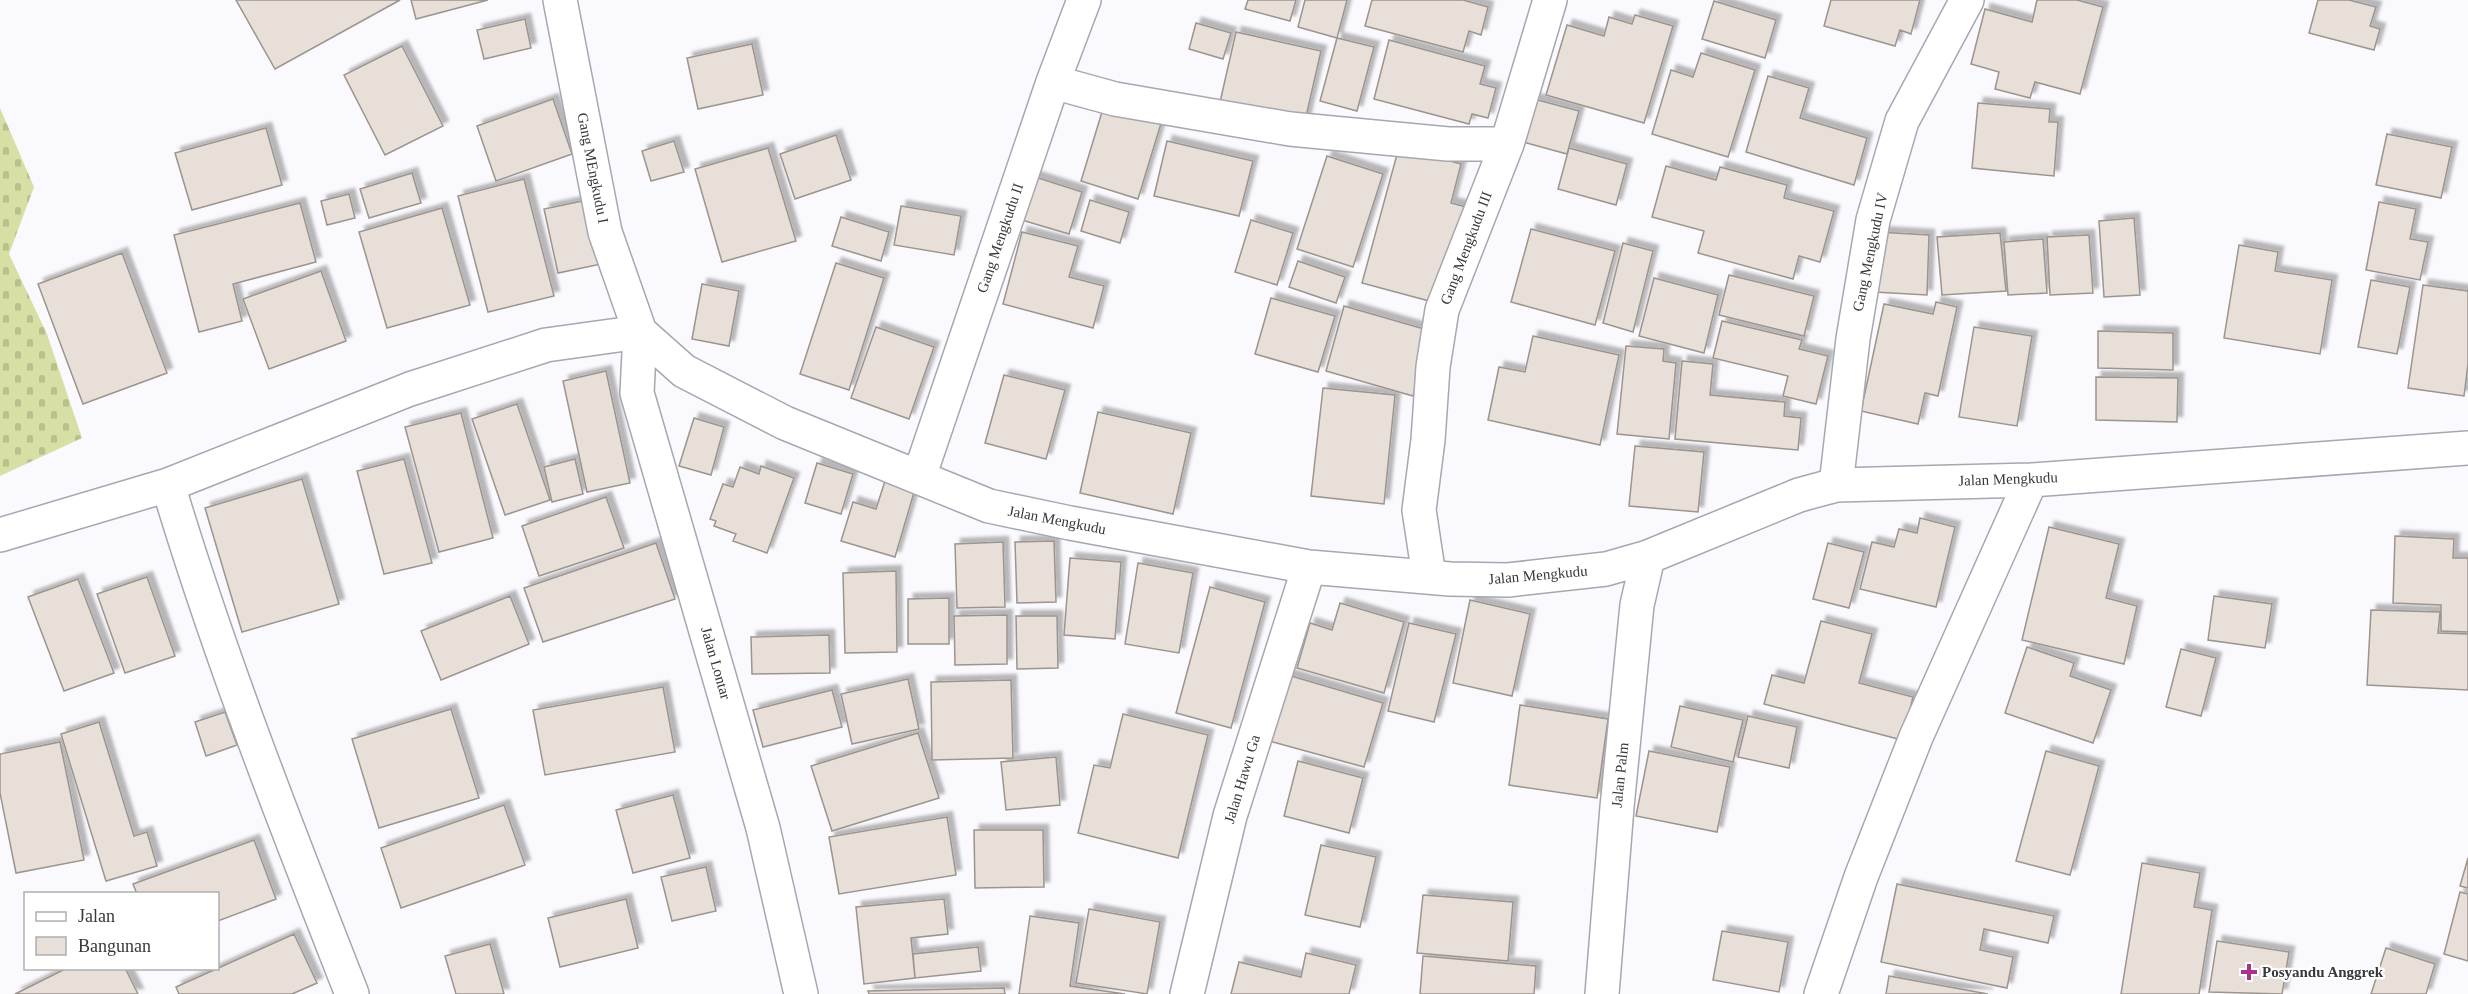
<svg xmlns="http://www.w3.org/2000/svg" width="2468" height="994" viewBox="0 0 2468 994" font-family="Georgia,serif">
<defs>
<pattern id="cemetery-stones" width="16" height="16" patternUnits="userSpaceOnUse" patternTransform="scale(1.5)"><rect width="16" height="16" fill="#d7dfa4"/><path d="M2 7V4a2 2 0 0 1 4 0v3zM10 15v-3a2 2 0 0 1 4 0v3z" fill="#b9c08e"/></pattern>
<filter id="shadow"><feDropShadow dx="5.5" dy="-5.5" stdDeviation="1.5" flood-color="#0004"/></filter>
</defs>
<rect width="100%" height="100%" fill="#fafafe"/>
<path fill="url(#cemetery-stones)" d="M0,108L34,187L9,254L47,334L82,438L0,476Z"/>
<path fill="#e8dfd8" stroke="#9c948e" stroke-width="1.5" filter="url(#shadow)" d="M236,0H400L275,69Z
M411,0H488L416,19Z
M1248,0H1296L1290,21L1245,9Z
M1305,0H1347L1337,38L1298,27Z
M1372,0H1463L1488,7L1481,35L1469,31L1463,52L1365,26Z
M1831,0H1920L1911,34L1900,30L1895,46L1824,26Z
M2037,0H2077L2103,7L2080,94L2035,82L2030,98L1995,89L1999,72L1971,64L1985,9L2032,22Z
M2318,0H2349L2376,7L2370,26L2380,29L2374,50L2309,33Z
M1714,1L1776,20L1765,58L1702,39Z
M1635,15L1673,26L1644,123L1546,95L1567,25L1604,36L1609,17L1632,24Z
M525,19L531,48L484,59L477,30Z
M1196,23L1231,33L1223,59L1189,49Z
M1236,32L1321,51L1305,121L1220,102Z
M1337,38L1374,47L1357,111L1320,101Z
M1389,40L1485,66L1480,84L1496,88L1488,118L1472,114L1469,124L1374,99Z
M752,44L763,95L698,109L687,58Z
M402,46L443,126L385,155L344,75Z
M1701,53L1755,70L1728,157L1652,134L1671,70L1693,77Z
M1768,76L1809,88L1800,118L1867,138L1854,185L1746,152Z
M553,99L572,154L496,181L477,126Z
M1534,99L1579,111L1567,154L1523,142Z
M1105,102L1162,120L1138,199L1081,181Z
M1978,103L2050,109L2049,122H2058L2054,176L1972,168Z
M266,128L282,185L192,210L175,153Z
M2387,134L2452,147L2441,198L2376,185Z
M836,135L851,180L795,199L780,154Z
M674,141L684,172L651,181L642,151Z
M1167,141L1253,161L1239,216L1154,196Z
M1399,147L1461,164L1451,203L1470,208L1456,261L1444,258L1433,302L1362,283Z
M768,148L796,241L722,262L695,169Z
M1569,148L1627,164L1616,205L1558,189Z
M1327,156L1383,174L1353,267L1297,249Z
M1666,166L1716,180L1720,167L1787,185L1784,198L1834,211L1820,262L1799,256L1793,279L1698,253L1704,231L1652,217Z
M412,173L421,203L369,218L360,189Z
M1029,175L1082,192L1069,234L1015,218Z
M524,179L554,296L488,312L458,196Z
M349,194L355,218L327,225L321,201Z
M592,199L606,263L558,273L544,209Z
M1090,200L1129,212L1120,243L1081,231Z
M2379,202L2416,209L2410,239L2428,242L2420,280L2366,270Z
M300,203L316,262L233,284L242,321L199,332L174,235Z
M901,206L961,216L954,255L894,245Z
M442,208L470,305L387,328L359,232Z
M841,217L889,232L881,261L832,246Z
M2134,218L2140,295L2104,297L2099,221Z
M1251,220L1293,233L1277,285L1235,272Z
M1531,229L1615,251L1595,325L1511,302Z
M1022,232L1078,246L1069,277L1104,286L1093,328L1003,304Z
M1877,232L1929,235L1927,295L1874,292Z
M2000,233L2006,291L1942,295L1937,237Z
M2089,235L2093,293L2050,295L2047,237Z
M2043,239L2047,293L2008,295L2004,242Z
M1623,243L1653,251L1633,332L1603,323Z
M2239,245L2278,252L2275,271L2332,280L2320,354L2224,338Z
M122,253L167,373L83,404L38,284Z
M1298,261L1345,277L1336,303L1289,287Z
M836,263L884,278L849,390L800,374Z
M321,271L346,341L269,369L243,299Z
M1729,275L1814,296L1804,336L1719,315Z
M1654,278L1718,295L1704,353L1639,336Z
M2371,280L2410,287L2397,354L2358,347Z
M702,284L739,291L729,346L692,339Z
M2423,285L2468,291V364L2464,396L2408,388Z
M1271,298L1335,316L1318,372L1255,354Z
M1936,302L1957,307L1938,396L1925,393L1918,424L1861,411L1884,304L1933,314Z
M1344,306L1431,331L1413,396L1326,371Z
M1722,321L1802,340L1799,349L1828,356L1816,404L1783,396L1788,376L1713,358Z
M876,327L934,347L909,419L851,398Z
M1974,327L2032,336L2017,426L1959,417Z
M2098,331L2173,333V370L2098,368Z
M1533,336L1619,355L1600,445L1488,420L1499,367L1525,372Z
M1626,346L1664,349L1663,361L1676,363L1669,439L1617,434Z
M1682,361L1713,364L1710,395L1785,402L1784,416L1801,418L1798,450L1675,439Z
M606,371L630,483L587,492L563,381Z
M1004,375L1065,390L1046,459L985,443Z
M2096,377L2178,378L2177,422L2096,420Z
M1323,388L1395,395L1384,504L1311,496Z
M517,404L550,500L505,515L472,419Z
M1098,412L1191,433L1173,514L1080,493Z
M461,413L493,538L439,552L405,427Z
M694,418L724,427L711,475L679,466Z
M1635,446L1704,452L1698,512L1629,506Z
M404,459L432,563L384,574L357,471Z
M575,459L583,494L552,502L544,467Z
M817,463L853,474L841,514L805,503Z
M761,466L794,478L767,553L733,541L736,534L714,526L716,521L710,519L723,484L733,487L740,467L759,474Z
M302,479L339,604L242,632L205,508Z
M885,481L915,489L895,557L841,541L853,502L876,509Z
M606,497L624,548L539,576L522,526Z
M1920,518L1955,527L1936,607L1860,589L1872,542L1894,547L1899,529L1917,533Z
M2049,527L2119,544L2106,598L2137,606L2124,664L2022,640Z
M2395,536L2454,539L2453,558H2468V632L2441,631V605L2393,603Z
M1054,541L1056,602L1017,603L1015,542Z
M1003,542L1005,607L957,608L955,544Z
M656,543L675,599L543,642L524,588Z
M1828,543L1864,552L1849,608L1813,599Z
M1070,558L1121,562L1115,639L1064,635Z
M1138,563L1193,573L1179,653L1125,644Z
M896,571L897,652L845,653L843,573Z
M147,577L175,656L125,673L97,594Z
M78,579L114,673L64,691L28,597Z
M1210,587L1265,602L1231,728L1176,713Z
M510,596L529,644L441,680L421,631Z
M2214,596L2272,604L2265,648L2208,640Z
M949,598V644H908V599Z
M1470,600L1530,614L1512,696L1453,683Z
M1340,603L1404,622L1384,693L1297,668L1310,623L1332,630Z
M2371,610L2440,612L2438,633L2468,634V690L2367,685Z
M1007,615V664L955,665L954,616Z
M1016,616H1057L1058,668L1017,669Z
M1821,621L1872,634L1859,683L1913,697L1902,740L1764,704L1772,675L1804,683Z
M1409,623L1456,634L1434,722L1388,711Z
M829,635L830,673L752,674L751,637Z
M2027,647L2074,663L2070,676L2111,690L2093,743L2005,713Z
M2181,649L2216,658L2201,716L2166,707Z
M1281,673L1383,703L1364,767L1262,739Z
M908,679L919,729L852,744L841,694Z
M1011,680L1013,758L932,760L931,682Z
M663,687L675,752L545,775L533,710Z
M832,690L842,727L763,747L753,710Z
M1520,705L1608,719L1597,798L1509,785Z
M1680,706L1743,720L1733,762L1671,747Z
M451,709L479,798L379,828L352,739Z
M225,712L237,745L206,756L195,722Z
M1123,714L1208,735L1178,858L1078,833L1094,765L1110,768Z
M1748,716L1797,727L1789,768L1738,757Z
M99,722L134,836L147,832L157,866L106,881L61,734Z
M918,733L939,798L832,831L811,766Z
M60,742L84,860L16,873L0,793V754Z
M1649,751L1730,767L1717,832L1636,816Z
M2046,751L2099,766L2070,875L2016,861Z
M1056,757L1060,805L1006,810L1001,762Z
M1298,761L1363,778L1349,833L1284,816Z
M673,795L690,858L633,873L616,810Z
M504,805L525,865L401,908L381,848Z
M947,817L956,875L839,894L829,837Z
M974,830H1043L1044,887L975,888Z
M254,840L276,899L218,921V894H137L133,884Z
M1321,845L1376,857L1360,927L1305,915Z
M2468,858V888L2460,886Z
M2142,863L2200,873L2194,907L2212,910L2199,994H2121Z
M706,867L716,911L672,921L661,877Z
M1897,884L2054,916L2048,943L1984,929L1980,950L2013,957L2007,988L1881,962Z
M2460,892L2468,894V961L2444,954Z
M1423,895L1513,902L1508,961L1417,953Z
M626,899L638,948L560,967L548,918Z
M944,899L948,934L911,938L915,978L864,984L856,907Z
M1089,909L1160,922L1147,994L1076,983Z
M1030,916L1079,923L1070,986L1125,994H1019Z
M1722,931L1788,942L1779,992L1713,980Z
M294,934L317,983L292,994H179L176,987Z
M2217,941L2289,952L2282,994L2209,992Z
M490,944L504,994H456L445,956Z
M978,947L981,971L915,978L913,954Z
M2386,948L2435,964L2426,994H2371Z
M1306,953L1356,965L1349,994H1231L1239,962L1301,977Z
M1423,956L1536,966L1534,994H1420Z
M67,968H125L138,994H15Z
M1889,976L1988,994H1886Z
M1004,988L1005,994H869L868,991Z"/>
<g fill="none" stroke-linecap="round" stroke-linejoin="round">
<defs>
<path id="minor" d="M560,0L605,232L640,332L637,393L763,828L801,994
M1053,82L1115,99L1290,129L1448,144H1507
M640,332L684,371L785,423L989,506L1070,523L1309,567L1450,579L1508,580L1606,569L1648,557L1799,495L1836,485L2031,480L2468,448
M919,477L1053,82L1084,0
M168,485C220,658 286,826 352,994
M1836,485L1853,339L1873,220L1902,121L1967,0
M0,535L168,485L410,389L546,345L640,332
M1429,576L1419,510L1428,440L1433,367L1442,310L1507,144L1550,0
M1187,994L1230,816L1309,567
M1602,994L1617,807L1637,605L1648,557
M1821,994L1861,877L1916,737L2031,480"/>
</defs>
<use href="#minor" stroke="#a6a7b0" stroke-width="36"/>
<use href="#minor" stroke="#fff" stroke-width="33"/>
</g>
<path fill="#a9338b" stroke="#fff" stroke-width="2" d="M2246 963h6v6h6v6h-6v6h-6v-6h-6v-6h6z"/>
<g text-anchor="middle" stroke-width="4.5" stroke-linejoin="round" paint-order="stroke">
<g font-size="15" fill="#37383b" stroke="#fff">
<text transform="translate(593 168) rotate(79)" y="5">Gang MEngkudu I</text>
<text transform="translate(1000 238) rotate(-71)" y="5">Gang Mengkudu II</text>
<text transform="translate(1466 248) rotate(-69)" y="5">Gang Mengkudu III</text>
<text transform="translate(1870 252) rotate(-78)" y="5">Gang Mengkudu IV</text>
<text transform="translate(2008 479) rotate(-2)" y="5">Jalan Mengkudu</text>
<text transform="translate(1057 520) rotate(11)" y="5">Jalan Mengkudu</text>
<text transform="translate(1538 575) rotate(-5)" y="5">Jalan Mengkudu</text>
<text transform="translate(716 663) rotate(74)" y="5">Jalan Lontar</text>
<text transform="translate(1620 775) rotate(-84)" y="5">Jalan Palm</text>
<text transform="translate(1242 779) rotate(-73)" y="5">Jalan Hawu Ga</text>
</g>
<g font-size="15" font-weight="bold" fill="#37383b" stroke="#fff" text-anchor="start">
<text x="2262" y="977">Posyandu Anggrek</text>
</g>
</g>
<rect x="24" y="892" width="195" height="78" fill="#ffffff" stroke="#afafb1" stroke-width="1.5"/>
<rect x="36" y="912" width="30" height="9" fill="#ffffff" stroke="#afafb1" stroke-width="1.5"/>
<text x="78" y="922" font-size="18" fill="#37383b">Jalan</text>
<rect x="36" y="937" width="30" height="18" fill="#e8dfd8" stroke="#afafb1" stroke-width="1.5"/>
<text x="78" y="952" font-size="18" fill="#37383b">Bangunan</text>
</svg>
